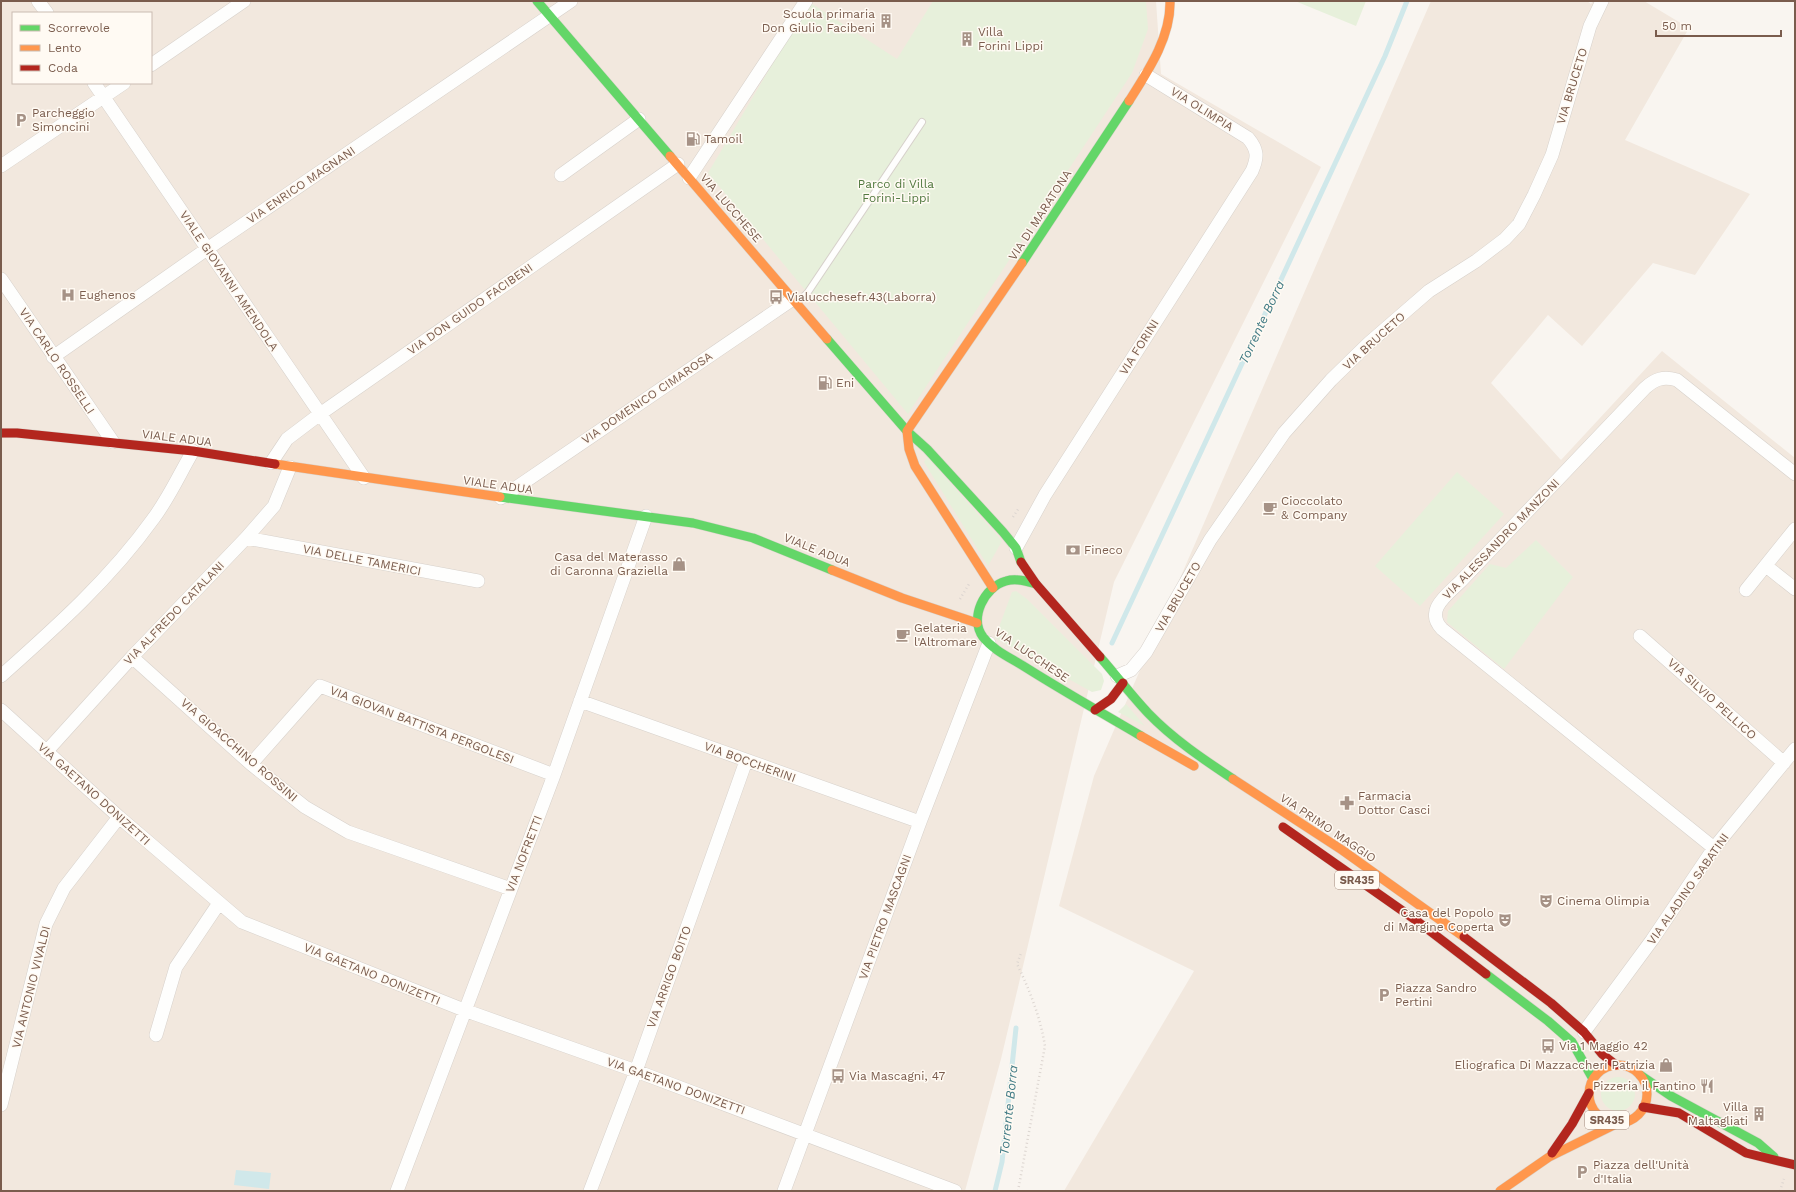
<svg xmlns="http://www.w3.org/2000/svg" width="1796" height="1192" viewBox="0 0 1796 1192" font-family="'Work Sans',sans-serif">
<rect width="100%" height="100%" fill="#f9f5f0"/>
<path fill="#f2e8de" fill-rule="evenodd" d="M1,1H1156L1161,74L1321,167L1114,582L1001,1059L965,1191H1ZM13,13H151V83H13Z
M1431,1H1587L1591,4L1593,1H1644L1689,28L1625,140L1750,194L1695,275L1653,263L1582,346L1548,315L1491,383L1561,460L1662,351L1795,458V1191H1064L1194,971L1059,906L1094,776Z"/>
<path fill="#e7f0db" d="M933,1H1146L1148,29L1132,73L908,414L708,173L809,2L897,59Z
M1295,1H1366L1356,26Z
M927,457L1002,541L988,566L924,462Z
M1457,472L1504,514L1420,606L1375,566Z
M1536,540L1573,577L1504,669L1447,622L1448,611L1490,564L1506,568Z
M1016,591L1027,599L1102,674L1104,681L1101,690L1092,692L995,638L1012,592Z
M1126,704L1145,726L1118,712Z
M1601 1094a17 17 0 1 1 34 0a17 17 0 1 1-34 0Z"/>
<path fill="#d0e8ea" d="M236,1170L271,1173L269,1189L234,1185Z"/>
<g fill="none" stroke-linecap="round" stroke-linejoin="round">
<path stroke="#d0e8ea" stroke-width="5" d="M1112,643L1385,56L1407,1
M995,1191L1002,1162L1016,1028"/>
<defs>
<path id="lane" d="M798,302L808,292L922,122"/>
<path id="street" d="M38,1L47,13
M151,65L244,1
M94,83L364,478
M1,166L124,83
M561,175L639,119
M689,178L806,1
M1,279L113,442
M53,357L207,249L571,1
M271,463L287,439L320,414L678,164
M501,498L793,299
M246,538L478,581
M1016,548L1045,495L1252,171C1258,157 1258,150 1248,138L1146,75
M1766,566L1795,589
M1746,590L1795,529
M1640,636L1784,763
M132,657L251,764L305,807L348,832L511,889
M1,676C56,627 110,579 153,519C169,498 180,473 193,451
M1117,676L1131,670L1146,652L1210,540L1284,433L1331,380L1369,343L1429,291L1476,261L1505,239L1519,224L1534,195L1552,155L1590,26L1602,1
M580,701L920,822
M1,710L119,817L242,922L464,1010L636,1071L955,1191
M46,752L132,657L246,538L274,506L290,467
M251,764L320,686L554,775
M1714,848L1442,629C1424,610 1447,595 1461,581L1645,388C1655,379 1663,376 1677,380L1795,474
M1584,1032L1652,940L1714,848L1795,749
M156,1035L176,967L219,903
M1,1105L46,924L64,888L119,817
M397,1191L554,775L646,516
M590,1191L636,1071L746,761
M784,1191L920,822L989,643"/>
<path id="fast" d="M537,1L670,156
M1022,263L1129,101
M827,339L907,431L927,449L1003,532L1016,548L1021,562
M500,497L693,523L753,538L832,570
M1036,584C1026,581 1016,578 1006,581C984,587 969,618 983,637C994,651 1011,658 1025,667C1063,691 1102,713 1141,736
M1100,657C1116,675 1131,695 1148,713C1173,739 1203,759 1233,779
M1486,974L1548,1021L1572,1042L1593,1079
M1640,1075L1671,1096L1758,1143L1774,1157"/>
<path id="slow" d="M1129,101C1148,71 1171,37 1170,1
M670,156L827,339
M907,431L1022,263
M907,431L909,449L915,466L993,588
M275,464L500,497
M832,570L902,598L977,623
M1141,736L1194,766
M1233,779L1342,850L1464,937
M1589 1094a29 29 0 1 1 58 0a29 29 0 1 1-58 0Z
M1500,1191L1549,1157L1618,1123"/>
<path id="jam" d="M1,433H17L193,451L275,464
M1021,562L1036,584L1100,657
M1095,710L1111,699L1123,683
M1283,827L1417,921L1486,974
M1464,937L1551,1003L1584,1032L1602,1054L1616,1065
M1643,1107L1679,1113L1746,1153L1795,1165
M1552,1153L1572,1124L1589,1093"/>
</defs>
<use href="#lane" stroke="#d7d1cb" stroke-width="8"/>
<use href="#street" stroke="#d7d1cb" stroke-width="14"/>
<use href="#fast" stroke="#d9d2cb" stroke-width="10"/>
<use href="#slow" stroke="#d9d2cb" stroke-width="10"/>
<use href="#jam" stroke="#d9d2cb" stroke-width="10"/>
<path stroke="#dcd5d0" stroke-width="2.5" stroke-dasharray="1 3" stroke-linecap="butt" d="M1013,517L1019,508
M960,599L969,584
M1018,1191L1045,1046C1040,1016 1030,991 1017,964L1021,953
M1780,1191L1784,1179"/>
<use href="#lane" stroke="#fefefd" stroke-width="6"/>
<use href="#street" stroke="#fefefd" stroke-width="13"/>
<use href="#fast" stroke="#63d668" stroke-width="9"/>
<use href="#slow" stroke="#ff974d" stroke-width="9"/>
<use href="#jam" stroke="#b3261e" stroke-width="9"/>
</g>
<defs>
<symbol id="building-bare" viewBox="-9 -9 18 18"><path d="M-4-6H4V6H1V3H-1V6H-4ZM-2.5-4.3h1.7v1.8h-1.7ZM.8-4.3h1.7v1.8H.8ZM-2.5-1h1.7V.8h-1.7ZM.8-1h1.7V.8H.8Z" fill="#a69286" stroke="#fffaf3" stroke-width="2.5" paint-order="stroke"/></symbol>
<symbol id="parking-bare" viewBox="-9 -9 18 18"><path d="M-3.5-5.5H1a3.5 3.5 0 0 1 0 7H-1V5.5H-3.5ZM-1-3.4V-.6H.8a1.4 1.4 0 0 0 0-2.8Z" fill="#a69286" stroke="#fffaf3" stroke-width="2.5" paint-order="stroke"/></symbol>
<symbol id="fuel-bare" viewBox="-9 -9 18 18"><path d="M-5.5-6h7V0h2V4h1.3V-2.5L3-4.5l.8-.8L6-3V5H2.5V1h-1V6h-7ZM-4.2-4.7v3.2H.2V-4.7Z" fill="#a69286" stroke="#fffaf3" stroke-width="2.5" paint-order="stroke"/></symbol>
<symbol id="hospital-bare" viewBox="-9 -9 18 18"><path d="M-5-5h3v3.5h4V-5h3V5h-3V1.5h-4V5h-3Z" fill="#a69286" stroke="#fffaf3" stroke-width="2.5" paint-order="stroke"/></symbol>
<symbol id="bus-bare" viewBox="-9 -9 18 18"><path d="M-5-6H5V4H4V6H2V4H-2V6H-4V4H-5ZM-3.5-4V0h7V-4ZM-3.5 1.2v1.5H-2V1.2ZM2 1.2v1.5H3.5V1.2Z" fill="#a69286" stroke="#fffaf3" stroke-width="2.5" paint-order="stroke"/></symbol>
<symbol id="cafe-bare" viewBox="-9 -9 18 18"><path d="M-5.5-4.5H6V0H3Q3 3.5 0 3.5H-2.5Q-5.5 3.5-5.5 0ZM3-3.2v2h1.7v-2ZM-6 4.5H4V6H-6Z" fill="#a69286" stroke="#fffaf3" stroke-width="2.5" paint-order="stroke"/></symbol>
<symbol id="bank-bare" viewBox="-9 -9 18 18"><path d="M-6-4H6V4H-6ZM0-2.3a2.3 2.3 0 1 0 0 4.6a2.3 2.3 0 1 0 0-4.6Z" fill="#a69286" stroke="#fffaf3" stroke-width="2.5" paint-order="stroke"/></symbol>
<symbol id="shop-bare" viewBox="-9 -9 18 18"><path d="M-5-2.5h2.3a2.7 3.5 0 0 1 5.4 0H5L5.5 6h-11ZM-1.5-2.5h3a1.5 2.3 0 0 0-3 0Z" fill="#a69286" stroke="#fffaf3" stroke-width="2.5" paint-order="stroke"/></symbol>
<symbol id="pharmacy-bare" viewBox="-9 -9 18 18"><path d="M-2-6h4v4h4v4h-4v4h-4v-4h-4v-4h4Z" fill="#a69286" stroke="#fffaf3" stroke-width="2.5" paint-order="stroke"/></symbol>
<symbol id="theatre-bare" viewBox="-9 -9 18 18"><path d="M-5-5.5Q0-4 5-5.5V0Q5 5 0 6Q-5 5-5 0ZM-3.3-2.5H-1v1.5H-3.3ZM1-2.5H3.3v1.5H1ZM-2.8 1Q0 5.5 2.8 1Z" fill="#a69286" stroke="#fffaf3" stroke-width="2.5" paint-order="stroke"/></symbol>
<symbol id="restaurant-bare" viewBox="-9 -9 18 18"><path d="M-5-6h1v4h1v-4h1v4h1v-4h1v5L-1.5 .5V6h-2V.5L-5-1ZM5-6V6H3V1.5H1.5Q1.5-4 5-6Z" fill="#a69286" stroke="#fffaf3" stroke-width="2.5" paint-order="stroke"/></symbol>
</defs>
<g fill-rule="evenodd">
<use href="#building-bare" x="876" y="11" width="20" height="20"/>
<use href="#building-bare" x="957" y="29" width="20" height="20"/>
<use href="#parking-bare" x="11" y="110" width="20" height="20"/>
<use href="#fuel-bare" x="683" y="129" width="20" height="20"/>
<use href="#hospital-bare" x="58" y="285" width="20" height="20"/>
<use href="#bus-bare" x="766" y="287" width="20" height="20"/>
<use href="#fuel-bare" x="815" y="373" width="20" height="20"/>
<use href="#cafe-bare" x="1260" y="498" width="20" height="20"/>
<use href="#bank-bare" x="1063" y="540" width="20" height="20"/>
<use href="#shop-bare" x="669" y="554" width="20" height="20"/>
<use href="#cafe-bare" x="893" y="625" width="20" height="20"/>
<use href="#pharmacy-bare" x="1337" y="793" width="20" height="20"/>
<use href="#theatre-bare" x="1536" y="891" width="20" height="20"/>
<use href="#theatre-bare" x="1495" y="910" width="20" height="20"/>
<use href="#parking-bare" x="1374" y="985" width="20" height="20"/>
<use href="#bus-bare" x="1538" y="1036" width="20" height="20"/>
<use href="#shop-bare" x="1656" y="1055" width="20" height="20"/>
<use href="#bus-bare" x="828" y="1066" width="20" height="20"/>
<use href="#restaurant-bare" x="1697" y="1076" width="20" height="20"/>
<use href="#building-bare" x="1749" y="1104" width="20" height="20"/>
<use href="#parking-bare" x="1572" y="1162" width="20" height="20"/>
</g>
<g text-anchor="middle" stroke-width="3" stroke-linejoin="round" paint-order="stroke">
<g fill="#fffaf3" stroke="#a28b7f" stroke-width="1">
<rect x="1335" y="871" width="44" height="18" rx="3"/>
<rect x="1585" y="1111" width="44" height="18" rx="3"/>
</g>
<g font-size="11" font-weight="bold" fill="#7a5c4d">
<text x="1357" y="884">SR435</text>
<text x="1607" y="1124">SR435</text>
</g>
<g font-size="12" fill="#7a5c4d" stroke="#fffaf3" text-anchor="start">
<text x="875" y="18" text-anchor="end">Scuola primaria<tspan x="875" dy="14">Don Giulio Facibeni</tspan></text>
<text x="978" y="36">Villa<tspan x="978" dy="14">Forini Lippi</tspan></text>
<text x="32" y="117">Parcheggio<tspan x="32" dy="14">Simoncini</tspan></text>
<text x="704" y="143">Tamoil</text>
<text x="79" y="299">Eughenos</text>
<text x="787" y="301">Vialucchesefr.43(Laborra)</text>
<text x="836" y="387">Eni</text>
<text x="1281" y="505">Cioccolato<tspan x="1281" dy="14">&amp; Company</tspan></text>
<text x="1084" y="554">Fineco</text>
<text x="668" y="561" text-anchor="end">Casa del Materasso<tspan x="668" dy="14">di Caronna Graziella</tspan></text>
<text x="914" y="632">Gelateria<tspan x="914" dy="14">l'Altromare</tspan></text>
<text x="1358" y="800">Farmacia<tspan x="1358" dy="14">Dottor Casci</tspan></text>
<text x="1557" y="905">Cinema Olimpia</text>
<text x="1494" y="917" text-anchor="end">Casa del Popolo<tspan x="1494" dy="14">di Margine Coperta</tspan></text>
<text x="1395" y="992">Piazza Sandro<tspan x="1395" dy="14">Pertini</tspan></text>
<text x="1559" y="1050">Via 1 Maggio 42</text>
<text x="1655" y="1069" text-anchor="end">Eliografica Di Mazzaccheri Patrizia</text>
<text x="849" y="1080">Via Mascagni, 47</text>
<text x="1696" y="1090" text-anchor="end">Pizzeria il Fantino</text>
<text x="1748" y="1111" text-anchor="end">Villa<tspan x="1748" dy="14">Maltagliati</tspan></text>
<text x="1593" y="1169">Piazza dell'Unità<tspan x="1593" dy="14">d'Italia</tspan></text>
</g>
<g font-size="12" fill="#7a5c4d" stroke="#fffaf3">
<text transform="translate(1572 86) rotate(-73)" y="4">VIA BRUCETO</text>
<text transform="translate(1202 109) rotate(32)" y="4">VIA OLIMPIA</text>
<text transform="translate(301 185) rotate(-34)" y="4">VIA ENRICO MAGNANI</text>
<text transform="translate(731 208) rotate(49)" y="4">VIA LUCCHESE</text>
<text transform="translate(1040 215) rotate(-57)" y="4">VIA DI MARATONA</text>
<text transform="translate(229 281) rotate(56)" y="4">VIALE GIOVANNI AMENDOLA</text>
<text transform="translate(470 309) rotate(-35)" y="4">VIA DON GUIDO FACIBENI</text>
<text transform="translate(1374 341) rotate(-42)" y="4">VIA BRUCETO</text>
<text transform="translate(1139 347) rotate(-58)" y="4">VIA FORINI</text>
<text transform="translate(57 361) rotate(56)" y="4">VIA CARLO ROSSELLI</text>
<text transform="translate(647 398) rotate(-34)" y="4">VIA DOMENICO CIMAROSA</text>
<text transform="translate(177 438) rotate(7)" y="4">VIALE ADUA</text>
<text transform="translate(498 485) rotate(8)" y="4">VIALE ADUA</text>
<text transform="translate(1501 539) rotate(-46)" y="4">VIA ALESSANDRO MANZONI</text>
<text transform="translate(817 550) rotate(22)" y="4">VIALE ADUA</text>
<text transform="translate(362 560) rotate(11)" y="4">VIA DELLE TAMERICI</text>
<text transform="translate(1178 597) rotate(-60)" y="4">VIA BRUCETO</text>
<text transform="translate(174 613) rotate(-46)" y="4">VIA ALFREDO CATALANI</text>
<text transform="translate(1032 655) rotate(34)" y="4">VIA LUCCHESE</text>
<text transform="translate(1712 699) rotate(42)" y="4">VIA SILVIO PELLICO</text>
<text transform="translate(422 725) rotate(21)" y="4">VIA GIOVAN BATTISTA PERGOLESI</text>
<text transform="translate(239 750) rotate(41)" y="4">VIA GIOACCHINO ROSSINI</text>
<text transform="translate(750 762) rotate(20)" y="4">VIA BOCCHERINI</text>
<text transform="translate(94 794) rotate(42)" y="4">VIA GAETANO DONIZETTI</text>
<text transform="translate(1328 828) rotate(34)" y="4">VIA PRIMO MAGGIO</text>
<text transform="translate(524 854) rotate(-69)" y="4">VIA NOFRETTI</text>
<text transform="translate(1688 889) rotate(-55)" y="4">VIA ALADINO SABATINI</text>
<text transform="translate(885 917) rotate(-70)" y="4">VIA PIETRO MASCAGNI</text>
<text transform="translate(372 974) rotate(22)" y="4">VIA GAETANO DONIZETTI</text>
<text transform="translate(669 977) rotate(-70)" y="4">VIA ARRIGO BOITO</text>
<text transform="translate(31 987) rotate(-76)" y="4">VIA ANTONIO VIVALDI</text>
<text transform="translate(676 1086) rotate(20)" y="4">VIA GAETANO DONIZETTI</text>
</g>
<g font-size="12" fill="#537a41" stroke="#fffaf3">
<text x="896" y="188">Parco di Villa<tspan x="896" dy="14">Forini-Lippi</tspan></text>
</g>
<g font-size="13" font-style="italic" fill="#437c86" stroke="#fffaf3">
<text transform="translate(1261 322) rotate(-65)" y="5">Torrente Borra</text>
<text transform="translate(1008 1110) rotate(-84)" y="5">Torrente Borra</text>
</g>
</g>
<rect width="1796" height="1192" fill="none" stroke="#7a5c4d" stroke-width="4"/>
<rect x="12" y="12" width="140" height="72" fill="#fffaf3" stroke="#cabbb1"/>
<rect x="20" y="25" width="20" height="6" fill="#63d668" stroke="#cabbb1"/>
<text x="48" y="32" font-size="12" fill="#7a5c4d">Scorrevole</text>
<rect x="20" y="45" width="20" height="6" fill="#ff974d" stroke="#cabbb1"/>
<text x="48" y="52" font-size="12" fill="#7a5c4d">Lento</text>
<rect x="20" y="65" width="20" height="6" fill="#b3261e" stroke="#cabbb1"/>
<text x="48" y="72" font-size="12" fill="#7a5c4d">Coda</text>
<path d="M1656 30v6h125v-6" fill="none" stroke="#7a5c4d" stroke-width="2"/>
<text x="1662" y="30" font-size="12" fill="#7a5c4d" stroke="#fffaf3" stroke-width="3" paint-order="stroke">50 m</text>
</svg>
